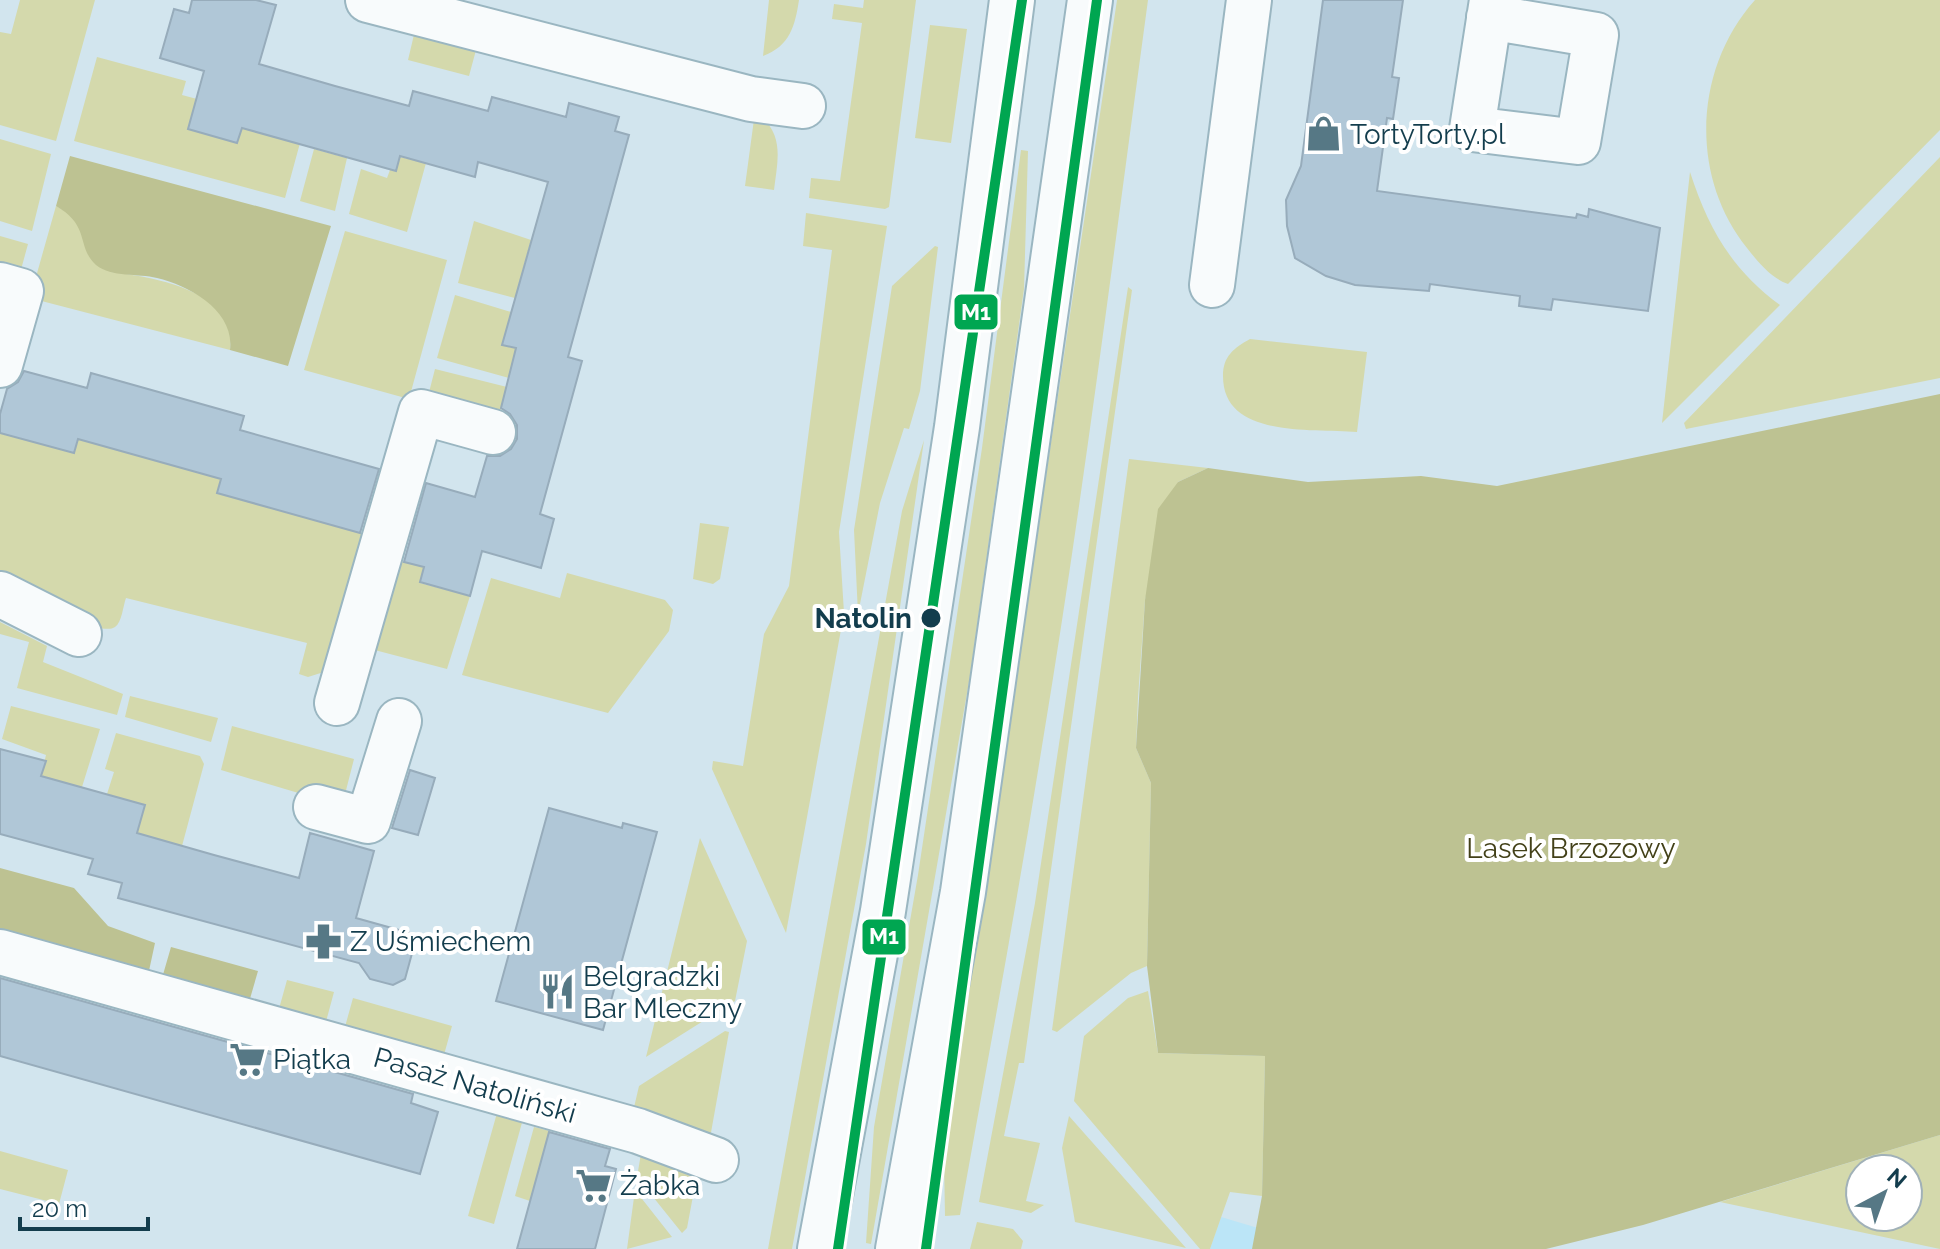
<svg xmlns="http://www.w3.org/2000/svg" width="1940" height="1249" viewBox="0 0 1940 1249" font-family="Raleway,sans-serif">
<rect width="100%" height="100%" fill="#d2e5ee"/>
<path fill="#bbe5f7" d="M1221,1217L1258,1228L1252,1249H1210Z"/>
<path fill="#d4d9ac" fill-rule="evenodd" d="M20,0H95L56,141L0,125V32L11,34Z
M769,0H799C795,26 790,46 763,56Z
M864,0H916L889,207L885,209L809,198L811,178L840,181L862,23L832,19L834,4L863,8Z
M1117,0H1148C1114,249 1083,499 1042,746C1017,903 988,1059 960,1215L945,1216L944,1160Z
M1755,0H1940V130L1788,284C1771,278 1758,262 1747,248C1689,176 1694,68 1755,0Z
M417,22L479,39L469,76L408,60Z
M930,25L967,29L951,143L915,138Z
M97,57L186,81L182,95L197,99L189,129L237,143L242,128L300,143L285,198L74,141Z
M755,112C785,133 778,158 774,190L745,186Z
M0,139L51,154L32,231L0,221Z
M314,149L347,158L335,211L300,201Z
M1021,150L1028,151L1024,289L970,676L871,1244L866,1243L874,1127L918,875L982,448Z
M400,157L426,163L407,232L349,214L361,169L387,178L390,170L396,171Z
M1940,157V378L1686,429L1684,423Z
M1690,172C1708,228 1732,270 1780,305L1662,423Z
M56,206L74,216L111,272C153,277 238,290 230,350L30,298Z
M806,213L887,226L839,532L844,613L786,933L712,769L713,761L743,766L764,634L789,586L832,250L803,246Z
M474,221L531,240L515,298L458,283Z
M345,231L447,260L409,399L304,370Z
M0,236L28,244L19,277L0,271Z
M935,246L938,247L920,391L909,429L904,428L880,503L858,614L854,530L892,286Z
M1128,287L1132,290L1024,1063H1019L1004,1136L1040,1143L1026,1201L1044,1205L1031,1213L979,1202L1035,903Z
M455,295L511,312L502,345L517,348L509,378L437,358Z
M1250,339L1367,352L1357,432C1312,428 1223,439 1223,376C1223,356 1234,348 1250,339Z
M435,369L507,387L497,423L426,404Z
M0,433L74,453L78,439L221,479L218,493L370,535L327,671L308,677L299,674L307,643L126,598C123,606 122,622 115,627C98,639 19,589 0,580Z
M924,440L866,844L792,1249H768L902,511Z
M1129,459L1208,468L1178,482L1145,600L1138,698L1136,748L1151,783L1147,966L1131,973L1057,1032L1052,1030L1053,1023Z
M700,523L729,527L720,579L713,584L693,579Z
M395,560L424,567L420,583L470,596L447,669L367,648Z
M567,573L665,600L673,610L669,631L608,713L462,675L491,578L560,598Z
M0,622L47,646L43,662L123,694L117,715L17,688L29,642L0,634Z
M130,696L218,718L211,742L125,717Z
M11,706L100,729L82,787L41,776L46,755L2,739Z
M232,726L354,759L342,806L221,770Z
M116,733L200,756L204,764L182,846L137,833L145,805L107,794L114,772L105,769Z
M700,838L747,941L735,1001L646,1057Z
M287,980L334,992L324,1029L277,1016Z
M1148,991L1158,1053L1265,1056L1262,1196L1230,1192L1210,1249H1200L1074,1101L1084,1036L1128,998Z
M353,998L452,1026L442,1062L343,1034Z
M725,1031L729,1032L710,1138L632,1116L639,1086Z
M497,1113L523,1119L494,1224L468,1216Z
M1069,1116L1186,1248L1075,1222L1062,1148Z
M534,1127L550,1131L530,1201L515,1196Z
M1940,1135V1249L1720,1202ZM1860,1169H1908V1217H1860Z
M643,1142L699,1164L687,1228L682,1233L637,1177Z
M0,1151L68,1170L59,1204L0,1189Z
M635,1190L672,1237L627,1249Z
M977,1222L1013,1229L1023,1241L1021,1249H970Z"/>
<path fill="#bdc292" d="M70,156L331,226L288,366L230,350C235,311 190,286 157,278C138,273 112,278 96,265C76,247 91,226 56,206Z
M1940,394V1135L1643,1225L1546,1249H1252L1262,1196L1265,1056L1158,1053L1147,966L1151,783L1136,748L1145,600L1158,509L1178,482L1208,468L1308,482L1421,476L1497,486Z
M0,868L74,888L108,926L155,943L147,980L0,938Z
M171,947L258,971L247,1009L160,985Z"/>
<path fill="#b0c7d7" stroke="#97acbb" stroke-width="2" d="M192,0H256L276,5L259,64L335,86L409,106L413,91L488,111L492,97L566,117L569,103L619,117L615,131L629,135L568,357L582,361L540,514L554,519L541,568L482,551L470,596L420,582L424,567L404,562L426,483L475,497L487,456H500L511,449L517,439V425L510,414L501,408L516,348L502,345L548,182L478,162L475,177L400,156L396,171L242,128L237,143L188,129L204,71L160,58L174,9L189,13Z
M1323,0H1403L1392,77L1399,78L1393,119L1387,118L1377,191L1576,218L1577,214L1588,217L1589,209L1660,228L1648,311L1553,299L1551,310L1519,306L1520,296L1430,284L1429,291L1355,285L1326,276L1295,258L1287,226L1286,200L1301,166Z
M24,371L87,388L91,373L244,416L240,430L379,469L360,533L217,493L221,479L78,439L74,453L0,433V414L7,389L18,382Z
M0,749L46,761L41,776L145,805L137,833L214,855L299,878L310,833L374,851L356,918L417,935L405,979L393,985L370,979L359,963L118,898L122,883L88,874L93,859L0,834Z
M410,770L435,778L418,835L392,828Z
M549,808L622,828L623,823L657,832L603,1030L496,1001Z
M0,978L413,1094L411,1103L438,1112L420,1174L0,1056Z
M549,1132L610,1149L605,1166L616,1169L595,1249H517Z"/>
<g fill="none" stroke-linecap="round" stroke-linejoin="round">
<defs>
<path id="minor" d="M368,0L751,99L803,106
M1489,17L1596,35L1578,142L1472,129L1492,0
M0,285L21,291L0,365
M1212,285L1249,0
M0,594L79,634
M337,703L421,412L493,432
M316,807L368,821L399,721
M0,952L638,1131L716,1160
M820,1249L883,911L957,427L1012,0
M898,1249L963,892L1090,0"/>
</defs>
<use href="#minor" stroke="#9ab6c1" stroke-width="48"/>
<use href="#minor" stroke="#f8fbfc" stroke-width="44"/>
<defs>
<path id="metro-1" d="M838,1249L1022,0
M926,1249L1097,0"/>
</defs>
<use href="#metro-1" stroke="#fff" stroke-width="16"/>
<use href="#metro-1" stroke="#00a651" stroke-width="10"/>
</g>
<defs>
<symbol id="shop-bare" viewBox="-9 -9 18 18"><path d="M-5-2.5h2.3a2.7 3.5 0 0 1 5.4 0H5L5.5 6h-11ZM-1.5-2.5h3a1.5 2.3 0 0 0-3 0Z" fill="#567885" stroke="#fff" stroke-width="2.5" paint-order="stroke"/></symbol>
<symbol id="pharmacy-bare" viewBox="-9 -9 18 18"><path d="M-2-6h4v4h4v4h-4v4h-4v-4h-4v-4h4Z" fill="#567885" stroke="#fff" stroke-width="2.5" paint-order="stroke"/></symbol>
<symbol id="restaurant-bare" viewBox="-9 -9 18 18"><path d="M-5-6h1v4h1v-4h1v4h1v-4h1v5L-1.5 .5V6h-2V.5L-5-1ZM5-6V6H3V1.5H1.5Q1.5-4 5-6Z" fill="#567885" stroke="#fff" stroke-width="2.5" paint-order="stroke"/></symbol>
<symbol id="supermarket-bare" viewBox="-9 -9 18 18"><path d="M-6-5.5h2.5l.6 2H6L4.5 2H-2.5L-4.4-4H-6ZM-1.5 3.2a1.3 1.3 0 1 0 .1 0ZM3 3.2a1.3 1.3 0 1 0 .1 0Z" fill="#567885" stroke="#fff" stroke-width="2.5" paint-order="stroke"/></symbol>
</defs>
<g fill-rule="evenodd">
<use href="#shop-bare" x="1298" y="108" width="51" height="51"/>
<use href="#pharmacy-bare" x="298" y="916" width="51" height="51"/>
<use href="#restaurant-bare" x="532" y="966" width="51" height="51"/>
<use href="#supermarket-bare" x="222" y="1034" width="51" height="51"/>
<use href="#supermarket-bare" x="568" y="1160" width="51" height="51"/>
</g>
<circle fill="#133d4d" stroke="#fff" stroke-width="3" cx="931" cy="618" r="11"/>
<g text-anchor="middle" stroke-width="8" stroke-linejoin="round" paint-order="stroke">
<g font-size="28" fill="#133d4d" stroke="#fff" text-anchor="start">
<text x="1350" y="144">TortyTorty.pl</text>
<text x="350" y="951">Z Uśmiechem</text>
<text x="583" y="986">Belgradzki<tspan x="583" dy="32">Bar Mleczny</tspan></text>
<text x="273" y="1069">Piątka</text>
<text x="620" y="1195">Żabka</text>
</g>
<g font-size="28" font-weight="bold" fill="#133d4d" stroke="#fff" text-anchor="end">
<text x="912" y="628">Natolin</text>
</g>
<g font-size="28" fill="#434119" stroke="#fff">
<text x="1571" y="858">Lasek Brzozowy</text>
</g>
<g font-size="28" fill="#133d4d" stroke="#fff">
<text transform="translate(475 1085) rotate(16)" y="10">Pasaż Natoliński</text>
</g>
</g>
<g stroke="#fff" stroke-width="3">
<rect x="953" y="293" width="46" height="38" rx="8" fill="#00a651"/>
<rect x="861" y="918" width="46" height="38" rx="8" fill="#00a651"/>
</g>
<g font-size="22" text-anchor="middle" font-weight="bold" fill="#fff">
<text x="976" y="320">M1</text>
<text x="884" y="944">M1</text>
</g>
<g transform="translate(1884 1193) rotate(41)"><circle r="38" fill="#ffffff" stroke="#a1b1b8" stroke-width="2"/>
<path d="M0-6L14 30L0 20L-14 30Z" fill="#567885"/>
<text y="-12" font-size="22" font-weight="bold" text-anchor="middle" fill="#133d4d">N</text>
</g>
<path d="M20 1217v12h128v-12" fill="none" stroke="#133d4d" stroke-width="4"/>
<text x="32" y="1217" font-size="24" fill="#133d4d" stroke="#ffffff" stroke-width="6" paint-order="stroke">20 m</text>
</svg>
